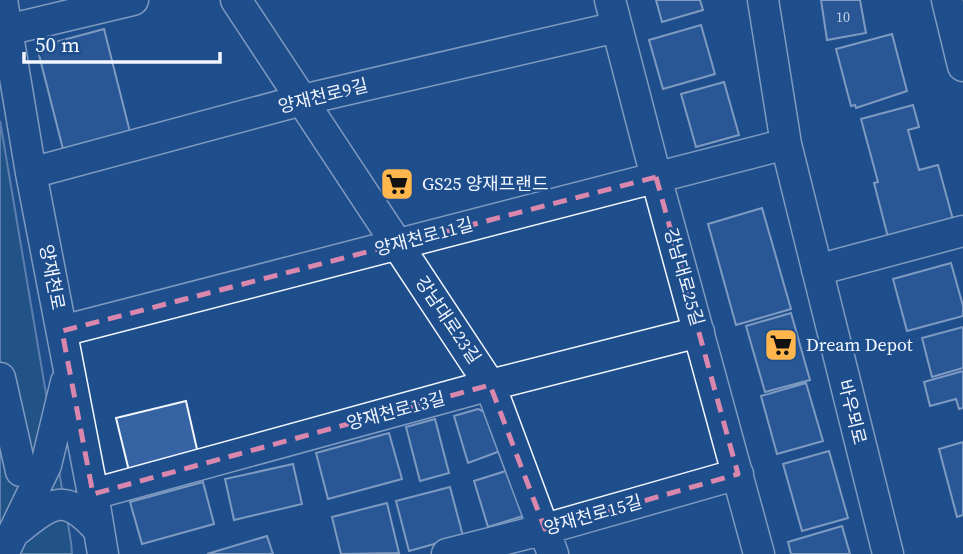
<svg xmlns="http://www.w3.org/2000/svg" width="963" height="554" viewBox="0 0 963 554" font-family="'Source Serif 4','Noto Sans KR',serif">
<rect width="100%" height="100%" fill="#1f4e8c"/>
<path fill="#245a82" stroke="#a8bbd7" stroke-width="2" d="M0,121L71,542L72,554H0Z"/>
<path fill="#3563a3" stroke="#f2f6ff" stroke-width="2" d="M656,0H700L703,10L662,22Z
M821,0H860L866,33L827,40Z
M701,25L715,74L663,89L649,40Z
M104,29L130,132L63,149L37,47Z
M892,34L907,91L856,108L855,105L851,106L836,49Z
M724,82L739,135L696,147L681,94Z
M913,105L919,127L908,130L919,170L938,165L955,227L890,245L874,183L878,182L861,119Z
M762,208L791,309L736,325L708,224Z
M951,263L963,306V316L907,331L893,279Z
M791,313L810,380L765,392L746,326Z
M963,327V368L932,377L922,338Z
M963,371V408L959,409L956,399L930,406L924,382Z
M806,383L823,441L777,454L761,396Z
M186,401L199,458L130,475L116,418Z
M478,409L496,417L503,450L468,463L454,416Z
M435,419L449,473L420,481L406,427Z
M389,433L402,479L328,499L316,453Z
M963,442V515L957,517L939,449Z
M829,451L848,518L802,531L783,464Z
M293,464L302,504L234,520L225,479Z
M512,469L526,515L488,527L474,481Z
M203,482L214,524L142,544L130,502Z
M450,487L463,536L409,551L396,501Z
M387,503L399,553L341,554L332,517Z
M842,526L850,554H791L788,542Z
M267,536L273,554H207Z"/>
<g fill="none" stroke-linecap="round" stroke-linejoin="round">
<defs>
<path id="minor" d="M2,0L31,173L93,494L103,554
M236,0L490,385L553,554
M610,0L656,177L759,554
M763,0L786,144L888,554
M947,0L963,66
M7,30L133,0
M31,173L302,100L617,27
M817,270L963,231
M62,331L786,144
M0,378L21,471
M93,494L490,385L699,332
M17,530C53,501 65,492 99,530
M3,554L46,465L66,382
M447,554L545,529L738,474"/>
</defs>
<use href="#minor" stroke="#f2f6ff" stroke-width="33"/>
<use href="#minor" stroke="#1f4e8c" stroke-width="30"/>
</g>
<path d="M0 0H963V554H0ZM656,177L738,474L545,529L490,385L93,494L62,331Z" fill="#1f4e8c" fill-opacity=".55" fill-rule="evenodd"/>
<path fill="none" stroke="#da87ad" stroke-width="5" stroke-dasharray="14 9" stroke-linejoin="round" d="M656,177L738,474L545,529L490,385L93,494L62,331Z"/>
<defs>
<symbol id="supermarket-square" viewBox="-11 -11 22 22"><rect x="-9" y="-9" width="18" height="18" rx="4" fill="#ffb74d" stroke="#1f4e8c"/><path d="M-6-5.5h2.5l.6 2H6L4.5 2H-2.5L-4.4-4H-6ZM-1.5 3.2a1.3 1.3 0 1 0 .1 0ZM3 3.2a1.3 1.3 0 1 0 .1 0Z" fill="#111"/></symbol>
</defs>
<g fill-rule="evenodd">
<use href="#supermarket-square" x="378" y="165" width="38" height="38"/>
<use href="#supermarket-square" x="762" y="326" width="38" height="38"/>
</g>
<g text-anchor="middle" stroke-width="5" stroke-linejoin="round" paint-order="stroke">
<g font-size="14" fill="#c3d1e8">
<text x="843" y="22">10</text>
</g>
<g font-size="18" fill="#f2f6ff" stroke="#1f4e8c">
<text transform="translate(323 96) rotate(-14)" y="6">양재천로9길</text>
<text transform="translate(424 237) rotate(-15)" y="6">양재천로11길</text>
<text transform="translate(52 277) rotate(79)" y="6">양재천로</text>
<text transform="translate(684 277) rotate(74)" y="6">강남대로25길</text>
<text transform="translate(448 320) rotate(56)" y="6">강남대로23길</text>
<text transform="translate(396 411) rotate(-15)" y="6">양재천로13길</text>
<text transform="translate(852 412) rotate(76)" y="6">바우뫼로</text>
<text transform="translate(593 515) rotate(-16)" y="6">양재천로15길</text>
</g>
<g font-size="18" fill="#f2f6ff" stroke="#1f4e8c" text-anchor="start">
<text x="422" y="190">GS25 양재프랜드</text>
<text x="806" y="351">Dream Depot</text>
</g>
</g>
<path d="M24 52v10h196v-10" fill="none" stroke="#f2f6ff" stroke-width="3.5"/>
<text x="35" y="52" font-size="21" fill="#f2f6ff" stroke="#1f4e8c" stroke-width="5" paint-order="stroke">50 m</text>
</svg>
